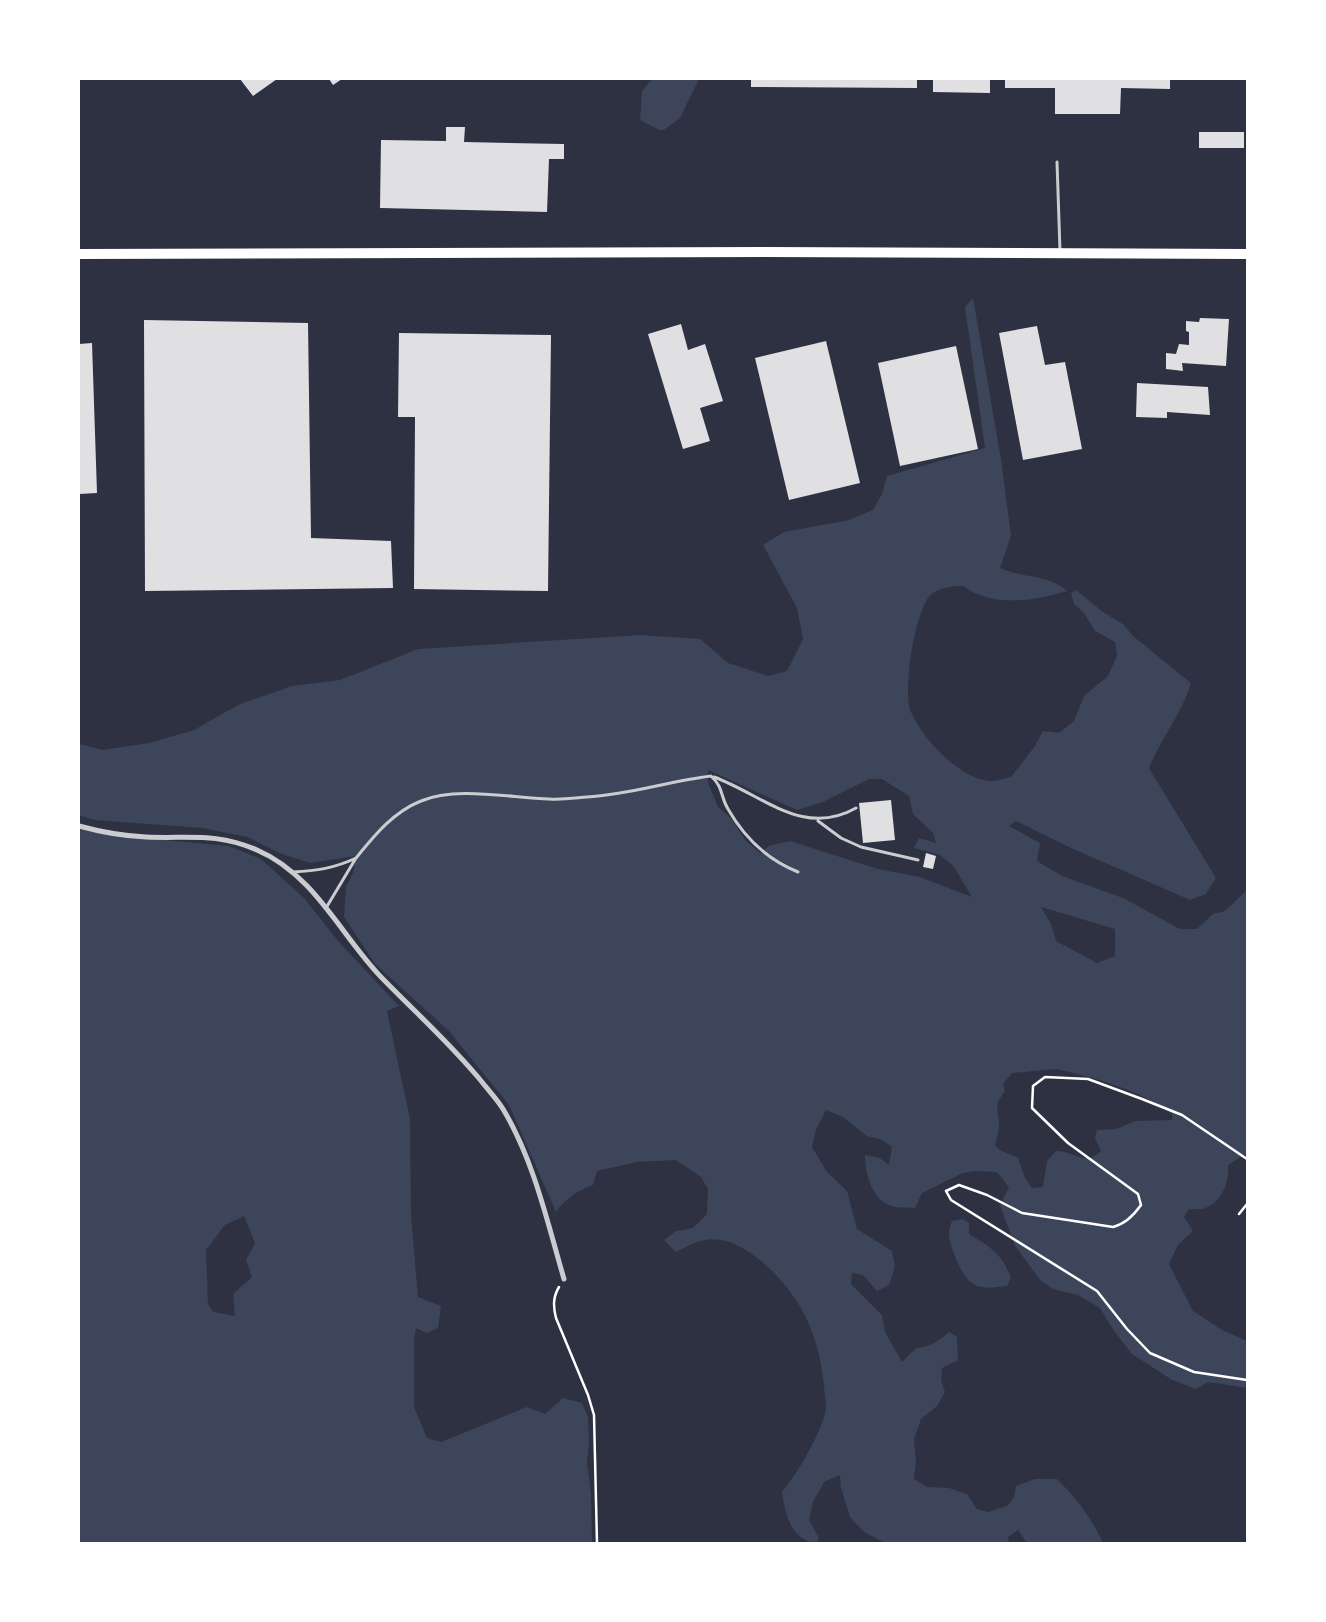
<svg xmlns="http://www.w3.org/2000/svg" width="1326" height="1622" viewBox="0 0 1326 1622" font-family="Arial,sans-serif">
<rect width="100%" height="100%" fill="#2d3142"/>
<path fill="#3c4559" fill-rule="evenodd" d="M652,79H699L680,118L664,130H659L640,120L642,91Z
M973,298L1001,459L1011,536L1000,568C1021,578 1051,575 1067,591C1033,601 993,608 963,586C952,586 935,588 928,598C915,616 902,691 911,712C922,739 959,777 988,781C995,782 1004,778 1011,777L1035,746L1043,731L1059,733L1074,721L1084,696L1108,676L1117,656L1115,642L1095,631L1084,613L1074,604L1071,593L1076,590L1103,612L1123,624L1133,636L1191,683C1182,714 1161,738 1149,768L1216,878L1206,894L1190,900L1071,848L1016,821L1009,826L1040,843L1037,861L1062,876L1123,898L1180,929H1197L1213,914L1225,911L1247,890V1153L1228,1165C1229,1181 1223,1202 1205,1208C1201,1210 1194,1209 1189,1209L1184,1217L1193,1231L1178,1245L1169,1264L1193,1311L1222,1330L1247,1341V1388L1208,1382L1196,1389L1172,1380L1132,1354L1114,1331L1100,1308L1078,1295L1053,1289L1040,1280L1015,1246L1000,1205L1009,1187L997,1172L974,1171L963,1173L922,1193L915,1208C909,1207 901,1208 895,1207C872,1202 865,1174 865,1155L880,1158L889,1165L892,1147L882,1140L867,1136L843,1117L826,1110L816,1130L812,1147L827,1172L847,1191L857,1229L892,1251L895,1267L889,1285L877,1291L863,1275L852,1273L851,1284L882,1315L885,1332L902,1362L916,1348C930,1347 939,1341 949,1332L957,1337L958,1360L942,1368L941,1380L945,1392L937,1406L921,1419L914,1439L916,1461L914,1479L927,1487L949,1488L967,1494L977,1509L988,1512L1007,1506L1014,1498L1016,1486L1035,1479H1057C1077,1499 1091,1517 1103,1543H1027L1018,1530L1008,1537L1009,1543L883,1542L864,1532L850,1517L841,1488L840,1475L824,1482L813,1502L809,1520L819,1538L816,1543C790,1540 785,1513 782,1492C796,1476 824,1428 826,1408C826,1401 824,1392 824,1385C819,1334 800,1294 760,1260C745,1248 725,1236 705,1240C695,1241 685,1248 676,1252L664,1240L676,1231L693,1228L707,1214L708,1189L701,1177L676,1160L637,1162L597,1171L593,1185C577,1191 566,1198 556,1212L509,1105L448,1030L375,964L344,917L346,887L353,873L356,856L310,863L282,854L247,837L202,828L94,820L79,815V744L102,750L149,743L194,730L238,705L292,686L340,680L418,649L640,635L700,639L728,663L768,676L787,671L803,639L797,608L763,545L784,532L849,520L873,510L882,494L887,476L985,448L965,307ZM708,770L797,810L823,802L869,779H882L909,796L913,814L933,833L936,843L919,838L914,848L940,855L954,867L972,897L920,877L878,869L790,841L769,846L760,853L745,840L731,818L718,807L708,783ZM1041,907L1115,929V956L1097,963L1056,941L1051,924ZM1056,1069C1093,1077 1143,1091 1172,1114V1120L1135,1121L1116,1129L1097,1130L1095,1138L1101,1151C1084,1167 1076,1151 1056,1151L1047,1161L1043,1187L1032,1188L1025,1178L1018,1158L1000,1150L995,1145C997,1137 1000,1128 999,1120C997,1105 995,1105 1005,1091L1003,1084L1012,1073Z
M79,829L119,836L229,846L261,859L304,898L339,942L399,1006L387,1011L410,1119L411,1215L418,1297L441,1306L438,1328L427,1333L416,1328L414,1340V1407L427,1438L441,1442L527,1407L545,1414L563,1398L582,1403L588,1417L589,1440L587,1462L591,1495L592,1543H79ZM244,1216L255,1243L246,1260L252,1277L233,1294L235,1316L213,1312L208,1304L206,1250L225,1225Z
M963,1219L969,1223V1234C991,1247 1002,1254 1011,1278L1007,1286C996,1287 983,1290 973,1284C962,1278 948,1244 949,1232C949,1228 951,1224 952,1221Z"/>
<path fill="#e0e0e3" d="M240,79H277L253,96Z
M329,79H342L333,85Z
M751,79H917V88L751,87Z
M933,79H990V93L933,92Z
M1005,79H1170V89L1121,88L1120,114H1055V88H1005Z
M446,127H465L464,142L564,144V159H549L547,212L380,208L381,140L446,141Z
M1199,132H1244V148H1199Z
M1200,318L1229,319L1226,366L1182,363L1183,371L1166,369V353L1176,354L1179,344L1189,345V332L1186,331V321L1199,322Z
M144,320L308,323L311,538L391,541L393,588L145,591Z
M681,324L688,350L705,344L723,401L700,408L710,441L683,449L648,334Z
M1037,326L1045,365L1065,362L1082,449L1023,460L999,333Z
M399,333L551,335L548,591L414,589L415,417H398Z
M826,341L860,483L789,500L755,358Z
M92,343L97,493L79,494V344Z
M956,346L978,449L900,466L878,363Z
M1137,383L1208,387L1210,415L1167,412V418L1136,417Z
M891,800L895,840L863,843L859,803Z
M926,853L936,856L933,869L923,867Z"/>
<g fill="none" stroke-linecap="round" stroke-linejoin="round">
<path stroke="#fff" stroke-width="2.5" d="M1247,1159L1182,1115L1142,1099L1088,1079L1045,1077L1033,1086L1032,1108L1068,1143L1138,1194L1141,1205C1134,1215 1125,1224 1113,1227L1022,1213L987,1195L959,1185L946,1191L951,1200L1097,1291L1127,1329L1150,1353L1194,1372L1247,1380
M1239,1214L1247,1204
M559,1287C553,1297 553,1306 556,1318L588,1395L594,1415L597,1543"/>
<path stroke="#caccd0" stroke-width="3" d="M1057,162L1060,251
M714,777C763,795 803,838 856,808
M818,821L841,838L861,847L918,860
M356,858C374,836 393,812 421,801C456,786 511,798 549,799C562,800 575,798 587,797C629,795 669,781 711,776C724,788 720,796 728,809C744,837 768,860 798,872
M293,872C316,871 335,868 356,858L326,908"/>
<path stroke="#caccd0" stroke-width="5" d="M79,826C101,832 123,836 146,837C188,839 216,832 257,850C315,875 341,936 382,978C416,1013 451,1044 482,1082C489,1091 497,1099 503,1109C534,1161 547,1221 564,1279"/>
<path stroke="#fff" stroke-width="10" d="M79,254L765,252L1247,254"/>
</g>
<rect width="1326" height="1622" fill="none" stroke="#ffffff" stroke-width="160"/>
</svg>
